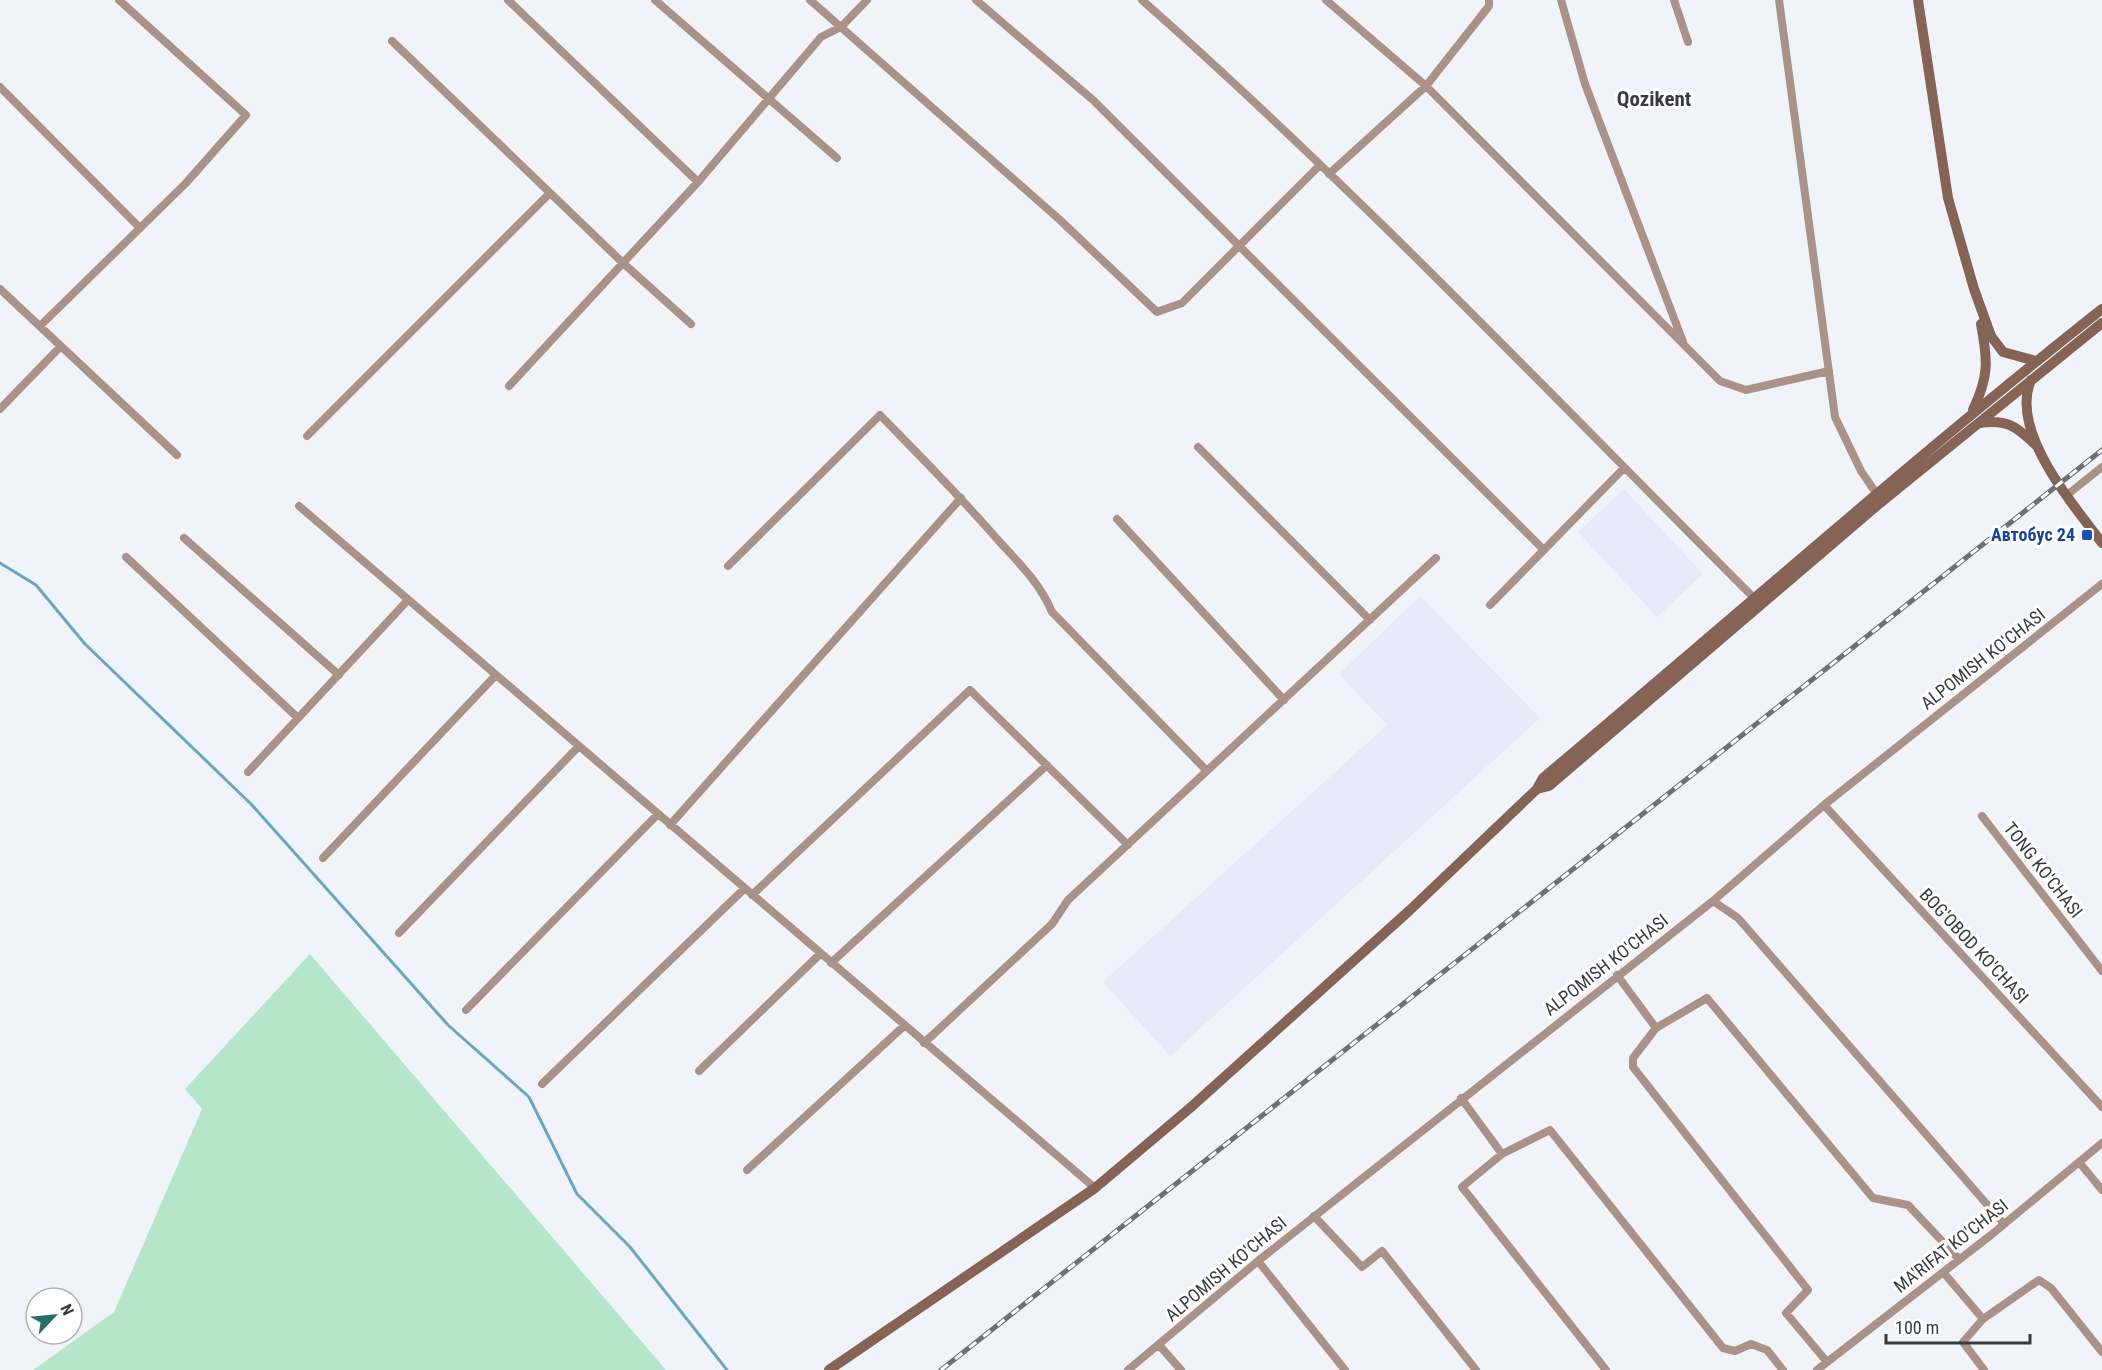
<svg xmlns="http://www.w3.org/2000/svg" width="2102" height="1370" viewBox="0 0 2102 1370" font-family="'Roboto Condensed',sans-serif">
<rect width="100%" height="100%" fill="#f1f3fb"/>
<path fill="#e5e9f8" d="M1624,489L1703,574L1657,617L1578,532Z
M1420,596L1540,718L1170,1056L1103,982L1387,725L1339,674Z"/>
<path fill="#b6e6c9" d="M310,954L666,1370H33L114,1312L202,1109L185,1089Z"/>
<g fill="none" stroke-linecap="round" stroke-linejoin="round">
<path stroke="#6ba6c1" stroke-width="3" d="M0,563L36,585L85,644L251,804L448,1025L529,1097L577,1194L630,1247L727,1370"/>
<path stroke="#aa9288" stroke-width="8" d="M508,0L698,182
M655,0L837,158
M810,0L1060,220L1157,312L1182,303L1320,165
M976,0L1093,100L1544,550
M1142,0C1356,189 1553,397 1755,599
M1326,0L1426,86L1720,381L1746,390L1829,371
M1561,0L1585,84L1683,342
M1674,0L1688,42
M1779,0L1835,417L1861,471L1876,493
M392,41L623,263L691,324
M0,87L140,228
M1329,174L1426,86L1489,6V0
M0,289L177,455
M40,326L186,183L246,115L119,0
M509,386L698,182L821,37L841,27L867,0
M0,409L61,346
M307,436L550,193
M1198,447L1370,620
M2067,495L2102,467
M299,506L1095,1188
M1117,519L1284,700
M184,538L339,675
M126,557L298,718
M728,566L880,415C920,456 960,496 997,539C1018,562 1040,583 1052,612L1207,771
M1490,605L1624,468
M248,772L407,601
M1824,805L2102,1107
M1982,816L2102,971
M670,825L961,498
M323,858L495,676
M752,895L970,690L1128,845
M1713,901L1738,918L2004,1224
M399,933L578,747
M831,963L1047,765
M1617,975L1656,1028
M466,1010L657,815
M924,1043L1052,924L1068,900L1436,558
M699,1071L820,954
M542,1084L744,889
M1461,1098L1502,1154L1550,1130L1723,1348L1735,1351L1751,1344L1767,1350L1783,1370
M1502,1154L1462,1187L1606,1370
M2079,1162L2102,1190
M747,1170L904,1026
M1314,1216L1362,1267L1382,1251L1476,1370
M1258,1261L1345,1370
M1943,1272L1983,1319
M1159,1345L1181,1370
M1827,1362L1786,1313L1808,1290L1633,1067V1058L1656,1028L1707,998L1873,1198L1908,1205L1959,1259
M1128,1370L1258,1261L1713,901L1824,805L2102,584
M1817,1370L1991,1235L2102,1143
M1984,1370L1963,1342L1983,1319L2039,1280L2051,1288L2102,1352"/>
<path stroke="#856455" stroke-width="10" d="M1918,0L1948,198L1974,289L1991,336L2003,352L2036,361
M2031,380C2009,431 2073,504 2102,543
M1973,410C1989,376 1988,361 1981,324
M1979,423C2007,419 2016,426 2036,445
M1537,789L1549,786L1880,503L2102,323
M829,1370L1095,1188L1190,1108L1410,910L1537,789L1543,778C1729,622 1911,460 2102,309"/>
<defs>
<path id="rail" d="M941,1370L2102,450"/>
</defs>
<use href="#rail" stroke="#6f7075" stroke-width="5"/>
<use href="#rail" stroke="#fff" stroke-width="3" stroke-dasharray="9" stroke-linecap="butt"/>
</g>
<rect fill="#1a4fb4" stroke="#fff" stroke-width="2" x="2081" y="529" width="12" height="12" rx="3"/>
<g text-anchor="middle" stroke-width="6" stroke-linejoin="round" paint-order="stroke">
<g font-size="18" font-weight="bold" fill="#164399" stroke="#fff" text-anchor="end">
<text x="2075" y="541">Автобус 24</text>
</g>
<g font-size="18" fill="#393a3d" stroke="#fff">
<text transform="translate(1983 659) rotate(-38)" y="6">ALPOMISH KO'CHASI</text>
<text transform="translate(2043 870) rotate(52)" y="6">TONG KO'CHASI</text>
<text transform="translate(1974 946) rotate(47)" y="6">BOG'OBOD KO'CHASI</text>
<text transform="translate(1606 965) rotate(-38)" y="6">ALPOMISH KO'CHASI</text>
<text transform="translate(1951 1246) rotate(-38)" y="6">MA'RIFAT KO'CHASI</text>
<text transform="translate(1226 1269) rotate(-40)" y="6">ALPOMISH KO'CHASI</text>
</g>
<g font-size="21" font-weight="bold" fill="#393a3d" stroke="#fff">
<text x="1654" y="106">Qozikent</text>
</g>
</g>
<g transform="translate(54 1316) rotate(64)"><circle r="28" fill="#ffffff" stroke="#b0b0b1" stroke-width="1.5"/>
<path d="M0-4.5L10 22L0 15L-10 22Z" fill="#276e65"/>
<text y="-9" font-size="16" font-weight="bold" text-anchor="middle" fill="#393a3d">N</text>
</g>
<path d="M1886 1334v9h144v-9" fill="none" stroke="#393a3d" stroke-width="3"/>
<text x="1895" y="1334" font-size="18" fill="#393a3d" stroke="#ffffff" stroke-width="4.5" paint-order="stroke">100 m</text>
</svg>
